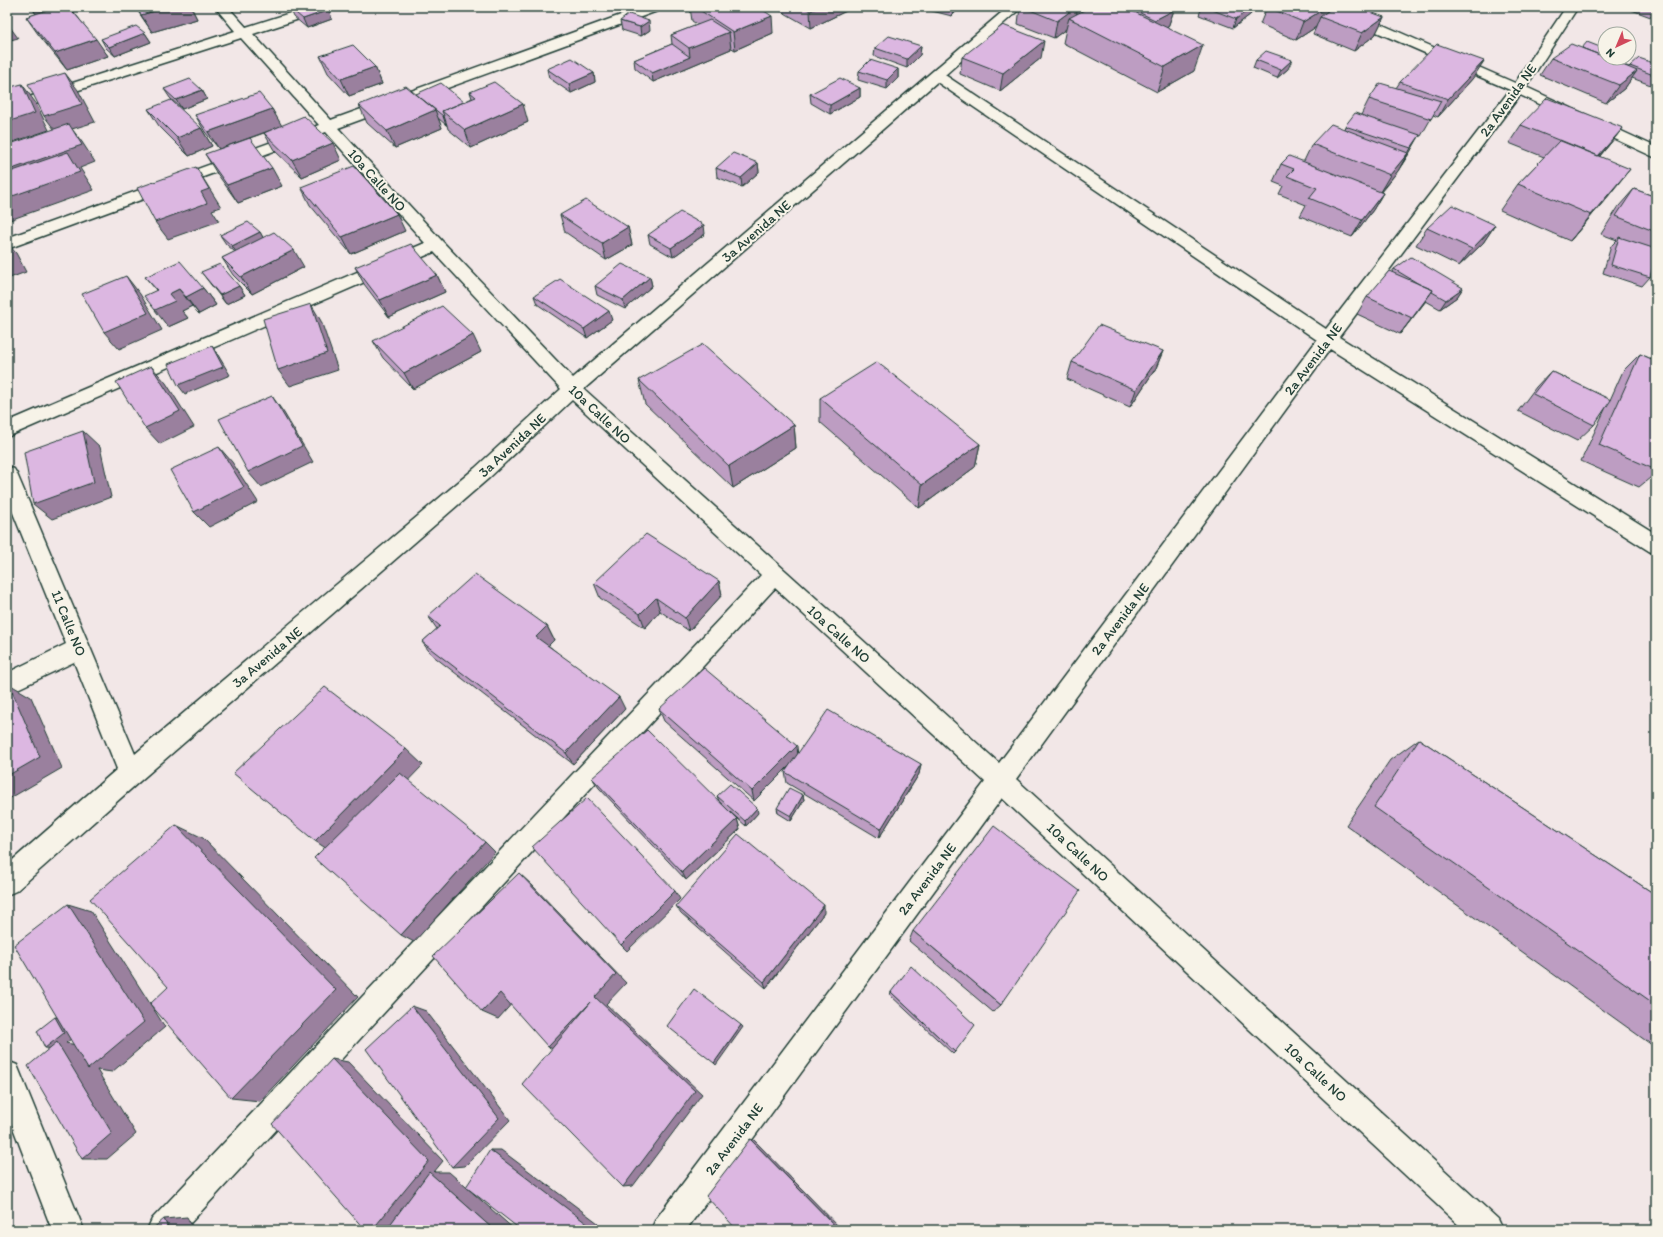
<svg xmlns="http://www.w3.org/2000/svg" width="1663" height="1237" viewBox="0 0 1663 1237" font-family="Itim,sans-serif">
<rect width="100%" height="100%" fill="#f2e7e7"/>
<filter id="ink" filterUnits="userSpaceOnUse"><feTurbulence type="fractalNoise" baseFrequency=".025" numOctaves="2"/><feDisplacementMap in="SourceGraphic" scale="8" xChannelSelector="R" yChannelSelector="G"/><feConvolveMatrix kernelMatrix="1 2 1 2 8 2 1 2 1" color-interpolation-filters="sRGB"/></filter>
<g filter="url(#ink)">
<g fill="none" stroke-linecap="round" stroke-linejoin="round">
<defs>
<path id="street" d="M215,7H228L246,27L309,7H328L327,10L253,34L331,120L643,7H661L660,10L338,128L442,241L573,378L1008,7H1022L945,75L1326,329L1510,90L1326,10L1325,7H1342L1515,83L1566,7H1578L1526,87L1656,147V158L1520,95L1339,337L1656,534V554L1649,551L1330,349L1016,779L1498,1219L1503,1230H1464L1002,798L686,1230H651L656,1219L985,782L775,588L184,1230H147L152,1219L761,575L572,400L489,478L140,781L16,891L7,895V865L117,769L74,662L7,694V673L66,644L7,498V466L14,469L17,474L135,754L475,468L561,389L434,252L7,437V422L425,243L326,132L7,249V238L319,125L241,38L7,113V104L235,31ZM937,82L1317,340L999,763L584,389Z
M7,1061L17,1065L84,1230H52L7,1112Z"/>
</defs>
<use href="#street" stroke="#1f3d34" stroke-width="3"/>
<use href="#street" fill="#f7f3e8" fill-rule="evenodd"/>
</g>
<path fill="#bd9dc2" stroke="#1f3d34" d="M31,7H70L108,56L67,70L38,34L26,17L36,14Z
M135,7H191L197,19L152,32Z
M690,7H758L773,33L735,50L730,47L731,49L653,82L635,68L634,60L672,44L671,35L698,25L692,21Z
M774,7H847L846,11L811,28Z
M932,7H960L952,16L932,11Z
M1020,7H1167L1174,10L1168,27L1167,28L1194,71L1157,92L1063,43L1066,29L1054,38L1018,24Z
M1196,7H1254L1251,14L1233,28L1199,15L1202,7L1201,8Z
M1267,7H1329L1327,12L1384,17L1375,35L1354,51L1313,34L1316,27L1296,40L1260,24Z
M1631,7H1656V19L1629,9Z
M290,8L329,10L332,19L307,28L294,17Z
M620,21L650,30L641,36L622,30Z
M145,33L151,42L115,56L106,48L101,39Z
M921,46L920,55L907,68L874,56L875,48Z
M320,56L375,67L382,84L349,96L328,73Z
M962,57L1041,58L1000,91L960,74Z
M1551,58L1614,61L1629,67L1630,66L1656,64V87L1632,78L1625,88L1606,103L1540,75Z
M1256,60L1288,69L1277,78L1253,68Z
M547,69L594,73L595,82L571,93L549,78Z
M898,69V78L887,89L858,80L859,71Z
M1473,78L1438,117L1433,115L1421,136H1419L1410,152L1398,171L1381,192L1383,193L1373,210L1352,237L1300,216L1306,205L1279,194L1283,186L1273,182L1281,164L1304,161L1312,144L1344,129L1345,126L1361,115L1369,99L1396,88L1400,82Z
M860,88V97L830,114L811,103L810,94Z
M164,89L202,90L207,99L182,109L170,98Z
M470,92L528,122L471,148L448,129L447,125H446L438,118L442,128L395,148L367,123L359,105L417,95L416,94L464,102L472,98Z
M148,109L201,128L212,146L189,156L159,126Z
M272,109L281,126L341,160L302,177L274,150L264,133L219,149L205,132L195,115Z
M1521,125L1623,128L1609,145L1600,156L1610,194L1570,241L1500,210L1518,184L1544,157L1509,143Z
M205,154L282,186L238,203L216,172Z
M758,163L759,172L742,187L717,177L716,168Z
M301,187L405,231L351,254L310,205Z
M1634,189L1656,197V243L1652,248L1650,277L1642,286L1603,273L1611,246L1617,240L1601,234L1619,206Z
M560,215L628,227L632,245L606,260L565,232Z
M1495,225L1483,243L1459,266L1416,245L1427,228Z
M260,232L263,238L304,267L252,294L233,275L222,258L235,252L226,244L220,235Z
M705,234L673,257L650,244L648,235Z
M355,267L437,275L445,292L389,317L364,284Z
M1394,269L1463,288L1457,297L1440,309L1426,301L1400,334L1357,314L1367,297L1392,272Z
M201,272L239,286L245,295L226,304L208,281Z
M145,277L203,288L216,305L199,314L192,306L182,311L188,318L168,327L156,290Z
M650,277L652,286L625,309L597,295L595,286Z
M534,296L612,320L587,338L537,304Z
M373,341L481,352L413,389L383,358Z
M1163,351L1156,368L1130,407L1067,379L1072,362Z
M1640,354L1656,361V473L1639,487L1581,461L1607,405L1594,425L1577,441L1518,411L1536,387L1551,371L1610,400L1623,371Z
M639,380L794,425L796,448L733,488L645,404Z
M820,398L980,444L975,467L919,508L820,422Z
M719,581L722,595L689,631L660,611L645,628L600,598L594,583Z
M428,616L547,626L554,640L548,645L625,709L573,764L432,655L422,642L437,629Z
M659,709L798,754L921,764L919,774L879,838L787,783L785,772L790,765L754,801L664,721Z
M1419,739L1656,895V1048L1346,825L1390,760Z
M592,778L719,801L717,796L758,813L746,826L720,803L737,819L740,829L686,880L599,788Z
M803,795L804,800L791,821L778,813L777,808Z
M676,906L824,913L766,988L681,913Z
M913,931L1001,1005L993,1012L909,941Z
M891,992L955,1052L953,1054L890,995Z"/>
<path fill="#9a809e" stroke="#1f3d34" d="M35,7H70L75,15L44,25L32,8Z
M169,7H191L197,19L152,32L141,15Z
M819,7H847L846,11L811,28L810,11Z
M953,7H960L952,16L953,8Z
M1076,7H1078L1075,21L1069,18L1066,29L1054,38L1057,21Z
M1252,7H1254L1251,14L1233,28L1236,19Z
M1327,7H1329L1324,18L1320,17L1316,27L1296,40L1303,22Z
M329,10L332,19L307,28L303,19Z
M1174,10L1168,27L1150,37L1155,20Z
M772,16L773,33L735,50L733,32Z
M1384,17L1375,35L1354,51L1362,33Z
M649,21L650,30L641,36L640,27Z
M7,23L18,38L7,41Z
M729,32L731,49L653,82L652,73L690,57L689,48Z
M145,33L151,42L115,56L109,47Z
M96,39L108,56L67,70L55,53Z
M1044,41L1041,58L1000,91L1003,73Z
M1203,45L1194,71L1157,92L1165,67Z
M921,46L920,55L907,68V59Z
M1292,60L1288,69L1277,78L1281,70Z
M1484,61L1473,78L1438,117L1448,99Z
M375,67L382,84L349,96L341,79Z
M898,69V78L887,89V80Z
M1637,71L1625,88L1606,103L1619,85Z
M65,73L78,90L95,122L72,129L82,142L95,162L80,168L94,190L7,221V161L11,166L58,134L44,116Z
M594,73L595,82L571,93L569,84Z
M22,84L35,102L49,130L13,142L7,134V122Z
M860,88V97L830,114V105Z
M202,90L207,99L182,109L176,100Z
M523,104L528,122L471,148L465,130Z
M272,109L282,126L219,149L208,132Z
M435,110L442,128L395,148L387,131Z
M443,116H444L447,125H446Z
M201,128L212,146L189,156L177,138Z
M1623,128L1609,145L1585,173L1598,156Z
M1420,135L1410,152L1401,166L1411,148Z
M7,138L10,143L7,144Z
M333,143L341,160L302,177L292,160Z
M1408,153L1398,171L1380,192L1390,175Z
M758,163L759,172L742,187L741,178Z
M196,167L221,207L212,210L219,221L168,239L155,222L201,192Z
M272,168L282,186L238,203L227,185Z
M1630,169L1610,194L1570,241L1591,215Z
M1383,193L1373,210L1352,237L1362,220Z
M397,214L405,231L351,254L342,237Z
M704,225L705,234L673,257L671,248Z
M1495,225L1483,243L1459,266L1472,249Z
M628,227L632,245L606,260L602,243Z
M260,232L265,241L238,255L232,246Z
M7,243L16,253L26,272L7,279Z
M294,250L304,267L252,294L241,277Z
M437,275L445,292L389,317L380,300Z
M126,276L140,294L162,330L119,349L104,332Z
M650,277L652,286L625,309L623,300Z
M239,286L245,295L226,304L220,295Z
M203,288L216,305L199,314L186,297Z
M1463,288L1457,297L1440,309L1446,300Z
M179,289L192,306L182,311L188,318L168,327L155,310L169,294Z
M1433,290L1421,307L1400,334Z
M311,304L321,321L338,370L290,386L278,370Z
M609,311L612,320L587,338L584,329Z
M473,335L481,352L413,389L404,373Z
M212,346L218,355L230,375L185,394L178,385Z
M1163,351L1156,368L1130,407L1136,390Z
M151,366L166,383L194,427L160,444L145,428Z
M272,396L284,413L313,462L261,487L248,472Z
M794,425L796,448L733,488L729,466Z
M83,431L100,447L111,497L52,519L33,504Z
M980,444L975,467L919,508L922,485Z
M219,447L232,462L258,502L209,527L194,512Z
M719,581L722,595L689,631L685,618Z
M656,598L660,611L645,628L640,614Z
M547,626L554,640L544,650L536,637Z
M9,684L31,697L62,768L7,800Z
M619,697L625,709L573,764L566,753Z
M797,746L798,757L754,801L752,791Z
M406,749L423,765L336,855L315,841Z
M921,764L919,774L879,838L881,829Z
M803,795L804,800L791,821V816Z
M757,808L758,813L746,826L745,821Z
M737,819L740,829L686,880L682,872Z
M176,825L203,838L358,997L260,1101L231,1098Z
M485,842L495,852L414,942L401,935Z
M519,873L532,885L626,983L606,1004L702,1094L633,1186L623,1187L595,997Z
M675,891L680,899L627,951L621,945Z
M68,904L91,911L165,1027L112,1072L97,1070L136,1134L107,1159H82L58,1049L45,1048L55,1017L68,1019L76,1035L66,1043L82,1046Z
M824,905V913L766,988L764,982Z
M500,993L515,1000L498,1019L482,1012Z
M591,1002L561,1052L548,1047Z
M412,1006L426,1011L510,1120L465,1166L452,1167Z
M741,1025L743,1027L716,1065L714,1063Z
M332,1059L348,1062L443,1161L434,1172H449L515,1230H494L432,1175L386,1230H372Z
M750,1139L754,1140L842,1230H839Z
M490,1150H501L598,1223L595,1230H588Z
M187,1217L194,1230H169L164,1219Z"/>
<path fill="#dcb7e1" stroke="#1f3d34" d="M57,7H69L96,39L55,53L26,17Z
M136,7H169L141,15Z
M294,7H325L329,10L303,19L290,8Z
M695,7H758L772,16L733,32Z
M804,7H819L810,11Z
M1023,7H1076L1057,21Z
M1090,7H1124L1203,45L1165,67L1069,18Z
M1128,7H1167L1174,10L1155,20Z
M1205,7H1252L1236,19Z
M1267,7H1327L1303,22Z
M1333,7H1357L1384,17L1362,33L1320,17Z
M629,14L649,21L640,27L620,21Z
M710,20L729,32L689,48L671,35Z
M1003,25L1044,41L1003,73L962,57Z
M136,26L145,33L109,47L101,39Z
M889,36L921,46L907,59L875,48Z
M1587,42L1605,49V57L1582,48Z
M672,44L690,57L652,73L634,60Z
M1437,44L1484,61L1448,99L1400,82Z
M1571,44L1605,57V58H1606L1637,71L1619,85L1551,58Z
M353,45L375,67L341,79L320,56Z
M1266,51L1292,60L1281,70L1256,60Z
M572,58L594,73L569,84L547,69Z
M1606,58H1615L1613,61Z
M1639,58L1656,64V76L1630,66Z
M870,60L898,69L887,80L859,71Z
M65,73L82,104L44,116L28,84Z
M840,78L860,88L830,105L810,94Z
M190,79L202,90L176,100L164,89Z
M494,82L523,104L465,130L442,111L476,97L470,92Z
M441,83L464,102L442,111L444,116H443L416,94Z
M1380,83L1441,101L1431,119L1369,99Z
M22,84L35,113L7,122V88Z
M406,86L435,110L387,131L359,105Z
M259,93L272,109L208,132L195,115Z
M1547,98L1623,128L1598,156L1521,125Z
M171,100L201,128L177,138L148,109Z
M1355,113L1420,135L1411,148L1345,126Z
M304,116L333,143L292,160L264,133Z
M69,124L82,145L12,169L7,160V145Z
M1331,124L1408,153L1390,175L1312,144Z
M250,138L272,168L227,185L205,154Z
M1560,140L1630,169L1591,215L1518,184Z
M68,152L80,172L7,198V173Z
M733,153L758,163L741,178L716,168Z
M1289,156L1383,193L1362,220L1309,198L1317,188L1287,176L1294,169L1281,164Z
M7,164L11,172L7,173Z
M354,166L397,214L342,237L301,187Z
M196,167L209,189L201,192L207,203L155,222L137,188Z
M1634,189L1656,197V232L1616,216Z
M586,200L628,227L602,243L560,215Z
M1452,205L1495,225L1472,249L1427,228Z
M680,212L704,225L671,248L648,235Z
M248,222L260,232L232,246L220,235Z
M274,232L294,250L241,277L222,258Z
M1619,237L1656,249V256L1650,277L1611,265Z
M411,244L437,275L380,300L355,267Z
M7,249L10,255L7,256Z
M1411,257L1463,288L1446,300L1432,292L1433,290L1419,284L1394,269Z
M180,261L203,288L186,297L179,289L169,294L175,301L155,310L144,296L157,290L145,277Z
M220,264L239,286L220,295L201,272Z
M622,264L650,277L623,300L595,286Z
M1389,271L1433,290L1412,318L1367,297Z
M126,276L148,313L104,332L82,294Z
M560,279L609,311L584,329L534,296Z
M311,304L327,353L278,370L263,319Z
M442,306L473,335L404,373L373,341Z
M1099,325L1163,351L1136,390L1072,362Z
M703,344L794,425L729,466L639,380Z
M212,346L223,367L178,385L168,364Z
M1640,354L1656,361V470L1599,445Z
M877,362L980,444L922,485L820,398Z
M151,366L180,411L145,428L116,382Z
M1551,371L1611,400L1594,425L1533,394Z
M272,396L302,446L248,472L219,419Z
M83,431L94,482L33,504L24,452Z
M219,447L244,487L194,512L170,470Z
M646,534L719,581L685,618L656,598L640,614L594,583Z
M475,574L547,626L536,637L619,697L566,753L422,642L440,626L428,616Z
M704,668L797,746L752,791L659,709Z
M9,684L40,757L7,776V685Z
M325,687L406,749L315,841L233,773Z
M828,710L921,764L881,829L785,772Z
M647,730L737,819L682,872L592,778Z
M1419,739L1656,895V1005L1374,807Z
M400,773L485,842L401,935L314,858Z
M730,784L757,808L745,821L717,796Z
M789,788L803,795L791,816L777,808Z
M587,798L675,891L621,945L532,847Z
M176,825L336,990L231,1098L150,1004L168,987L90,899Z
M994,826L1080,891L1001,1005L913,931Z
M738,834L824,905L764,982L676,906Z
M519,873L616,974L595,997L695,1091L623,1187L522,1084L591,1002L548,1047L500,993L482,1012L433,956Z
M68,904L144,1022L88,1069L14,945Z
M911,966L975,1025L955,1052L891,992Z
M694,989L741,1025L714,1063L667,1026Z
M412,1006L499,1118L452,1167L366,1049Z
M55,1017L64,1033L45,1048L37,1031Z
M57,1042L112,1133L82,1159L28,1066Z
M332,1059L429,1161L372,1230H365L272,1124Z
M750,1139L839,1230H737L706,1196Z
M490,1150L590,1226L588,1230H521L466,1187Z
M429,1172L494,1230H386Z
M164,1219L169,1230H151Z"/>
</g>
<g text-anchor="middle" stroke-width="4" stroke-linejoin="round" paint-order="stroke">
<g font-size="14" fill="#1f3d34" stroke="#f7f3e8">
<text transform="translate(1508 100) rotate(-54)" y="5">2a Avenida NE</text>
<text transform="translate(377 180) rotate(48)" y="5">10a Calle NO</text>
<text transform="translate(756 231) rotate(-41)" y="5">3a Avenida NE</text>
<text transform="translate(1313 359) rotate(-53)" y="5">2a Avenida NE</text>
<text transform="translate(600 414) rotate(43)" y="5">10a Calle NO</text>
<text transform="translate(512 445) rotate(-43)" y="5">3a Avenida NE</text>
<text transform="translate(1120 619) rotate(-53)" y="5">2a Avenida NE</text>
<text transform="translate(69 623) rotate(68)" y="5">11 Calle NO</text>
<text transform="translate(839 634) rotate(42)" y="5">10a Calle NO</text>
<text transform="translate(267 657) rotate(-40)" y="5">3a Avenida NE</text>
<text transform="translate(1078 852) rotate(43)" y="5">10a Calle NO</text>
<text transform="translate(927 879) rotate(-53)" y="5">2a Avenida NE</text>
<text transform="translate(1316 1072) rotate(43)" y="5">10a Calle NO</text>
<text transform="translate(734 1139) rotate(-53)" y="5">2a Avenida NE</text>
</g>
</g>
<rect width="1663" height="1237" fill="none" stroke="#f7f3e8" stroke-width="24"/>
<rect x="12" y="12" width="1639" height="1213" fill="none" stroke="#1f3d34" stroke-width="1.5" filter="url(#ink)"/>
<g transform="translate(1617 46) rotate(224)"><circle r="19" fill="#f7f3e8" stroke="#a1aaa0"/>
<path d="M0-3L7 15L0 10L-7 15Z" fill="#d1495b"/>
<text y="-6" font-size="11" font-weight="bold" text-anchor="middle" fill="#1f3d34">N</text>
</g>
</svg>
